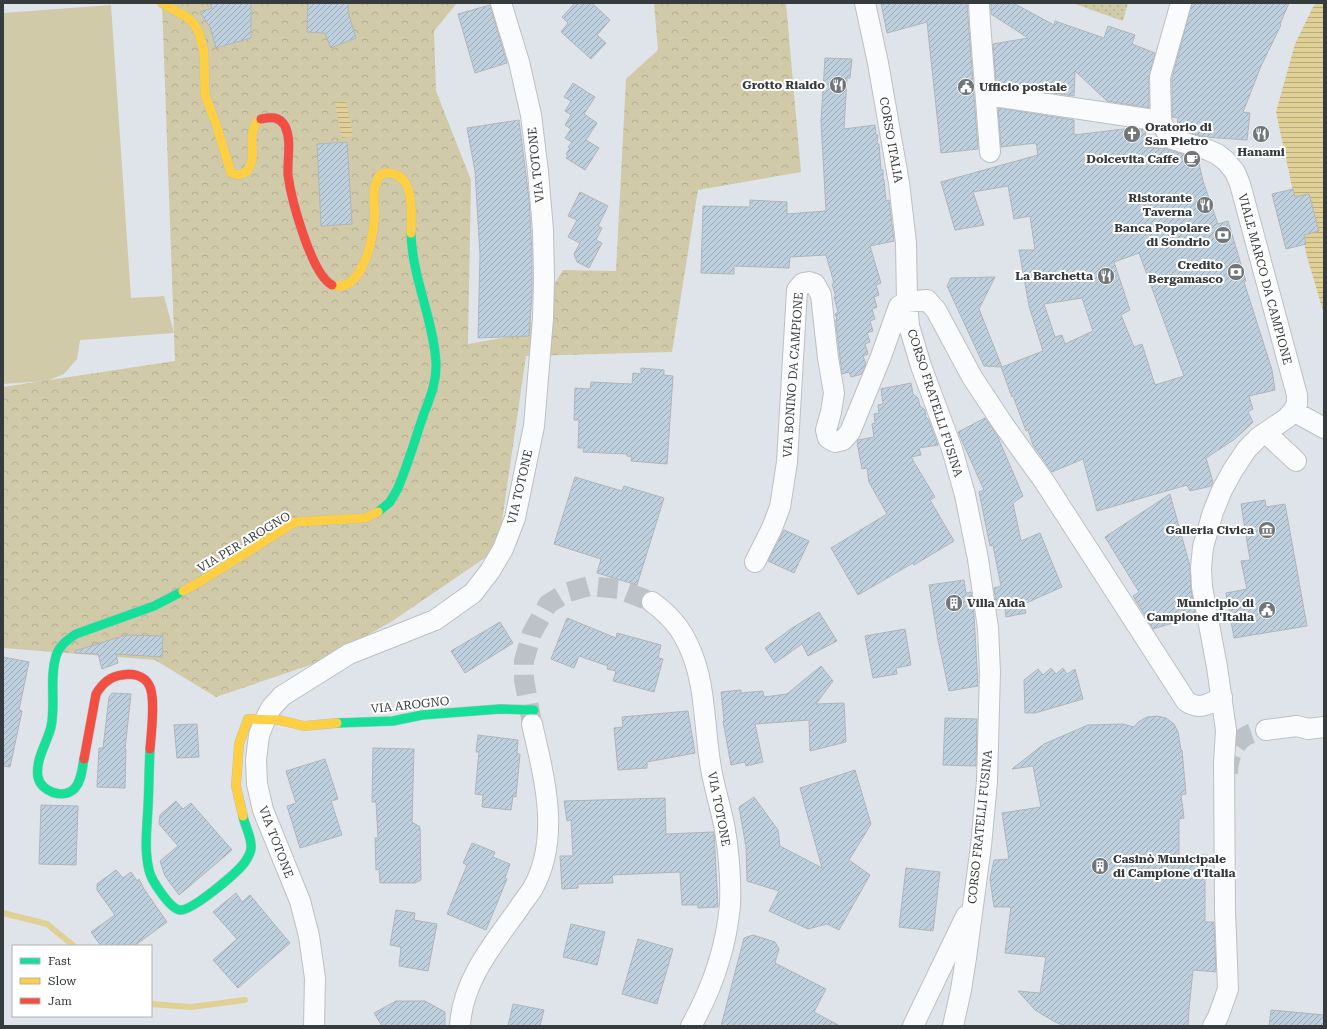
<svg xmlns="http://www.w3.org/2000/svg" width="1327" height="1029" viewBox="0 0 1327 1029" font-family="'Roboto Serif',serif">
<defs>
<pattern id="grass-dots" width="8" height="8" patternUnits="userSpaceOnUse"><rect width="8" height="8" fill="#d1caa9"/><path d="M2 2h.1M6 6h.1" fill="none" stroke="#b4ae92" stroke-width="1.8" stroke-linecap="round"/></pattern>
<pattern id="forest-crowns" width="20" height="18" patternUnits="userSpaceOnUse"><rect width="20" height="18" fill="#d1caa9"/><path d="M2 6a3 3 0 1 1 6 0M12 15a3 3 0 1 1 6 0" fill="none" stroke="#b4ae92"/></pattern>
<pattern id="water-rules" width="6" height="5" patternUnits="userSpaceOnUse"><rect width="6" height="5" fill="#e1d096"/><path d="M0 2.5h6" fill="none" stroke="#b7aa7c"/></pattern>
<pattern id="building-hatch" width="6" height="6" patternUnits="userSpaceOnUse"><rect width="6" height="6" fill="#bed0dd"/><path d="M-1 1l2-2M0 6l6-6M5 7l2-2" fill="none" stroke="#9baab5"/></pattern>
</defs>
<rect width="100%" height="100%" fill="#dee4e9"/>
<path fill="url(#grass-dots)" d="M1072,3H1128L1123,21Z"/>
<path fill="url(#forest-crowns)" d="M162,3H457L434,31L436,91L471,180L468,344L524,334L563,270L616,271L626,79L658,50L654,3H786L801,172L698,190L672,352L526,356L498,549L391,622L319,662L216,697L155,660L3,648V387L175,361Z"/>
<path fill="#d1caa9" d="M111,5L131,298L164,296L174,333L80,340L77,359L64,374L47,381L3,384V13Z"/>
<path fill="url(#water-rules)" d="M1315,3H1324V314L1307,257L1276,112L1295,44Z
M346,101L353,136L342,138L335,103Z"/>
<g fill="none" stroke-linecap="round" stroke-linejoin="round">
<path stroke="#e1d096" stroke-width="6" d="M3,913L47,924L74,946
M151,1004L191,1007L245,1000"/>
</g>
<path fill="url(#building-hatch)" stroke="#b0b5b9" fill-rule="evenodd" d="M210,3H251V38L216,48L210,27L200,12L212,8Z
M308,3H348V12L356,38L331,48L325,33L307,32Z
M575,3H592L610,20L597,35L606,43L591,59L561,32L568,23L562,17Z
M881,3H967L978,149L941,153L927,22L887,33Z
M991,3H1013L1054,25L1055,21L1104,38L1108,26L1135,35L1132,44L1155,53L1149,77V108L1107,101L1075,71L1074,96L996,85L993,44L1028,38L991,14Z
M1192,3H1289L1280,24L1281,25L1261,66L1243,112L1250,113L1247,140L1204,137L1179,129L1177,126L1178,118L1172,117V78Z
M490,5L507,63L475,73L458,14Z
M825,58L852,59L850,78H847L844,129L875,125L876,135H878L877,144H879L881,170H883V179L884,180L886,201L889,200L894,241L870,246L881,283L876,285L879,295L874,297L877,307L872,309L875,319L870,321L873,331L867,333L870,342L865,344L868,354L863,356L866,364L862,374L851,377L849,372L842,374L836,325V320L837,319L835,314L838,312L834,297H836L832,284L834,283L826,255L790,257L789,268L734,266V274L701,273L703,206L750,207V200L787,202V214L826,211L821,121Z
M573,83L595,97L584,114L597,123L586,140L599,148L585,170L566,158L568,155L566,154L570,148L568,147L572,142L565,138L571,129L565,125L571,115L565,111L571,101L564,97Z
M998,108L1074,120V135L1132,128L1146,130L1144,147L1167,149L1198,159L1203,181L1218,224L1228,221L1246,281L1244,282L1272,370L1275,390L1249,396L1253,409L1248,412L1253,422L1235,439L1206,458L1213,482L1211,486L1190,491L1187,485L1097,511L1083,459L1052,472L1033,445L1028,430L1026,431L1013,396L1012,397L1001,367L984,366L947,286L951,278L995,277L979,309L1002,367L1043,351L1029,306L1019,250H1035L1030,216L1014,219L1008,186L973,192L984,225L955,230L941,182L1038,155L1036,143L1001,147ZM1139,253L1184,376L1155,385L1142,344L1134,347L1121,315L1130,310L1114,262ZM1082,298L1093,331L1065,344L1062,335L1055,337L1044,304Z
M519,120L529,199L532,253V295L529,336L478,338L480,255L475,171L467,128Z
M347,142L352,224L321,226L317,144Z
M1293,189L1295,197L1309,194L1319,231L1304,235L1306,244L1286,249L1272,194Z
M580,192L608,206L598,226L602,228L596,240L602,243L589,268L577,262L574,254L580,243L568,237L577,220L568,216Z
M641,368L664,370V375L673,376L667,464L631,461L632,457L627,456V454L583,452L584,448H578L579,420H574L575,388L590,389L591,382L632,384L633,373L641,374Z
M911,383L913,394L918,398L920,406L925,410L926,417L928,419L938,445L919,448L921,455L911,457L935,497L930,500L954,541L914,565L913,563L858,595L831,548L887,514L869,482L867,468L862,469L857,442L858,440L874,437L872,424L875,423L874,414L879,413L878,405L883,404L881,389Z
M985,418L997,435L1023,496L1013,503L1021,541L1040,533L1062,587L1024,604L1026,613L1006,617L1005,608L997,609L994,588L1001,586L993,545L990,546L979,492L984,490L958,432Z
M575,477L622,491L624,486L664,498L637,585L597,573L601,559L554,544Z
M1170,494L1190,566L1191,589L1196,616L1153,629L1133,596L1139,592L1105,537Z
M1265,500L1266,507L1285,504L1307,626L1234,638L1226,593L1247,589L1241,561L1250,560L1241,504Z
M784,530L809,541L794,573L768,561Z
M964,580L966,593L971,592L974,615L978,686L949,691L938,640L929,585Z
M819,612L837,641L808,656L802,644L775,663L765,648L792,628Z
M567,618L616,638L617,633L661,645L658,658L663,659L654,692L613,681L616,671L607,669L608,666L579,656L574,668L551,659Z
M500,622L513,643L465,673L451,651Z
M905,629L911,665L896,668L897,674L873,678L865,636Z
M126,635L163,636L162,657L116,654L118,663L102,669L98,654L75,653V651Z
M3,657L29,662L19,710L22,711L10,767L3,766Z
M821,666L833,681L816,704L844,703L846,742L810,751L809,720L755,724L763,762L746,766L745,762L731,765L723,721L724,720L721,692L741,690V693L763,691L764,697L787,694Z
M1051,668L1056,674L1063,668L1067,674L1075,669L1083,699L1035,713H1025L1024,680L1038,669L1043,675Z
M112,693L131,694L125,749H126L125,788L97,787L99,748H103L109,697Z
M688,711L695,753L647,762V768L618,770L614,728L623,727L622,717Z
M1157,716L1166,718L1174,724L1178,732L1181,750H1182L1186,794L1181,795L1184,818L1179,819V856L1207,855V872H1205V922H1214L1216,972L1193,970L1189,1009L1188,1026H1065L1055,1022L1035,1010L1018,991L1040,993L1046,957L1005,953L1011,907H994L990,879L994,860L1009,859L1002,813L1041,807L1033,766L1012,769L1044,744L1088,725L1123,724L1134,727L1138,722L1147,717Z
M945,718L977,719L976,766L943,765Z
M197,724L199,757L177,758L174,725Z
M478,735L518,740L517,754H520L516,797L513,796L511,810L482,807L483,795L475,794L479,752H476Z
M373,748L414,749L412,822L420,827L421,880L415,883H380L379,869L376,870L375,838H378L376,802H372Z
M325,759L338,799L331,801L342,835L300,848L287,806L296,803L286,771Z
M855,770L871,824L849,860L870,875L839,930L827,924L808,929L769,911L779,891L747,881L746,847L739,807L754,797L778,830L780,846L822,868L800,788Z
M665,798L666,834L714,832L718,907L698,908V905H682L680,872L612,875L613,883L578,884V888L562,889L560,856H573L571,820L567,821L564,801Z
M176,801L183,809L191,803L232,850L179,895L165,876L160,861L178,846L159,824L160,815Z
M41,805L78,806L76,865L39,864Z
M472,843L495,852L493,857L510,864L505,878L507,879L486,930L447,914L467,865L463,863Z
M906,868L940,872L933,931L899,927Z
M116,870L123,878L131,872L137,881L139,879L144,889L167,922L134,946H101L91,932L115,915L97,890V884Z
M236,893L242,902L250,895L290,943L238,988L213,960L237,939L213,912Z
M396,910L415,913L414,920L437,924L428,971L399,966L401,947L390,945Z
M571,924L605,932L597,965L563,957Z
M753,935L775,942L779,949L775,963L826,989L814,1012L840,1026H721L744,938Z
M638,939L673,949L657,1004L622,994Z
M396,1001H425L445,1012V1026H382L374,1013Z
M513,1004L544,1010L540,1026H508Z
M1271,1010L1324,1015V1026H1269Z"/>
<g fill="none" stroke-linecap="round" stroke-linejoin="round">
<path stroke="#bcc2c7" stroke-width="20" stroke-dasharray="20 10" stroke-linecap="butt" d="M532,724L524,679V661L532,633L548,604L568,592L589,586L619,589L652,602
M1228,774C1228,759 1234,740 1250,734C1255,732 1261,731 1266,730"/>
<defs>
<path id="street" d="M865,3L878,63L899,183L906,243L907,302L909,326L921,366L952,449L965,495L978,559L988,628L990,672L987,781L981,846L966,958L961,990L953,1026
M979,3L980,23L990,152
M1181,3L1160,77L1161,121L1166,131L1172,139L1208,150L1217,154L1226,161L1235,172L1240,184L1297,395V404L1293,411L1287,418L1259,437L1247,449L1233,470L1222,490L1213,512L1203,547L1201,568L1202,587L1217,667L1226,730L1224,762L1225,911L1228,989L1218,1017L1213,1026
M986,95L1161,121
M1293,411L1324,428
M1266,433L1296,461
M755,562L772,528L780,507L787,462L797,290L803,283L809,282L815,284L821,295L828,358L834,393L831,412L826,430L828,438L835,442L843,440L850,432L880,359L899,306L907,302L927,300L936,310L972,377L1003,424L1044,481L1186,701C1199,711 1209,704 1222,697
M652,602C675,619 686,635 695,662C705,692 705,731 710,762C713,785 721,807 725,830C729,854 731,880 730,905C726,948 712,989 691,1026
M1266,730L1297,726L1308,729L1324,727
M314,1026L315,978L309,936L300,901L263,810L257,784L256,760L259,735L265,720L271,708L282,696L349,654L435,620L473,593L490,571L503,549L515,518L534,426L543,318L544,278L543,230L538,172L531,115L519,62L501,3
M460,1026C462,981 494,943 519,908C523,901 529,895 533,888C561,837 544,777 532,724
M913,1026L966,916"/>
<path id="fast" d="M378,512L390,502L398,488C408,464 415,440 423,416C430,398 437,382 436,362C433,318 412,277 411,233
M337,723L393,721L422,715L500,709L534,710
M150,749C149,769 149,788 148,807C147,828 144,850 149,870C151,880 170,909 180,910C192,911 237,873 245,862C247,859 251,852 251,848C252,837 245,827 243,816
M84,759C82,768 82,780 75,788C64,800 41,792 38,777C35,760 47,743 51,727C56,704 49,679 56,656C59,646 67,640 76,634L154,606L183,591"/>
<path id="slow" d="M162,3L187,17L194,24L199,33L204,52L205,95L216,124L231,173L238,175C241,174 245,173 247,171C260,157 243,130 261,119
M332,285C361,294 372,243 374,222C376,210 371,195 376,183C378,176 382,172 389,173C416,175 411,215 411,233
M183,591L203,580L295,522L365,518L378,512
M243,816L236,786L239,744L248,719L279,720L304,726L337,723"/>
<path id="jam" d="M261,119C271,117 279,116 285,126C292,141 287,159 288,175C291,198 311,274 332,285
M84,759L96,694C102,684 110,676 122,675C132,673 144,675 149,685C156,696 151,736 150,749"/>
</defs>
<use href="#street" stroke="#bbc0c4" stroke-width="22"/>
<use href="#fast" stroke="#bbc0c4" stroke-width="10"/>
<use href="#slow" stroke="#bbc0c4" stroke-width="10"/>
<use href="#jam" stroke="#bbc0c4" stroke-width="10"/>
<use href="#street" stroke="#fafbfc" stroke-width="20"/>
<use href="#fast" stroke="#16e098" stroke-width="9"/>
<use href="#slow" stroke="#ffcf43" stroke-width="9"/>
<use href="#jam" stroke="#f24e42" stroke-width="9"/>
</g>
<defs>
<symbol id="restaurant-disc" viewBox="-11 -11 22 22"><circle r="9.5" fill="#71767a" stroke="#fff"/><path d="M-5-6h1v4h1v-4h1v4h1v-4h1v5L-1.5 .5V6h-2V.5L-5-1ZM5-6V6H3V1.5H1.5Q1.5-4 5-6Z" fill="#fff"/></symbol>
<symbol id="civic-disc" viewBox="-11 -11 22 22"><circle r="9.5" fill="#71767a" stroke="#fff"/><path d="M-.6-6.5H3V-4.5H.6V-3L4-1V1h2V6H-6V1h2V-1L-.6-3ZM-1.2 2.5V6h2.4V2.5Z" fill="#fff"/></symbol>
<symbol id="church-disc" viewBox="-11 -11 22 22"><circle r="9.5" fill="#71767a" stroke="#fff"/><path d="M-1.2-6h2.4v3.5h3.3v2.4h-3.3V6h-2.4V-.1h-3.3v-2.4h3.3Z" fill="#fff"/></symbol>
<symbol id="cafe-disc" viewBox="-11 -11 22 22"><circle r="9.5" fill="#71767a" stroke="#fff"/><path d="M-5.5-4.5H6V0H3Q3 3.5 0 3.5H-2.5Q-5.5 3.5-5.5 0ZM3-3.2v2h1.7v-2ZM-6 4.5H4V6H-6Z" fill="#fff"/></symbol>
<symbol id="bank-disc" viewBox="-11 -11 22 22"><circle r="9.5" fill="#71767a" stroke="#fff"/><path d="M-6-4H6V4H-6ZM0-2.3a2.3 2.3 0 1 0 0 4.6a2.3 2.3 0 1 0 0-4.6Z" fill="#fff"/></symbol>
<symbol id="museum-disc" viewBox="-11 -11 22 22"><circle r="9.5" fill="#71767a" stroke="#fff"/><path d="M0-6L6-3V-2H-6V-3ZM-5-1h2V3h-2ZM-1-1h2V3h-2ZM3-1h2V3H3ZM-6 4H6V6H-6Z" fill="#fff"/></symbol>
<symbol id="building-disc" viewBox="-11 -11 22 22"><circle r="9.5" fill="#71767a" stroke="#fff"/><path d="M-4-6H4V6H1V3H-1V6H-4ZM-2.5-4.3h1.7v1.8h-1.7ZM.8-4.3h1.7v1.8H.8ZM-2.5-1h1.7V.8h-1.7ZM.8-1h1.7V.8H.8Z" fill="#fff"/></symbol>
</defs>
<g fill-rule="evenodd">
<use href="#restaurant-disc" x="828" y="75" width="20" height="20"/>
<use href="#civic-disc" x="956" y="77" width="20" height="20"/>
<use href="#church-disc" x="1122" y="124" width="20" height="20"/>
<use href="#restaurant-disc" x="1251" y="124" width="20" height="20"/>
<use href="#cafe-disc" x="1182" y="149" width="20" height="20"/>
<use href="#restaurant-disc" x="1195" y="195" width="20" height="20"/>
<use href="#bank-disc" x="1213" y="225" width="20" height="20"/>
<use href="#bank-disc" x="1226" y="262" width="20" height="20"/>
<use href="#restaurant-disc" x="1096" y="266" width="20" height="20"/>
<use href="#museum-disc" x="1257" y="520" width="20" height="20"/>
<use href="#building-disc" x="944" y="593" width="20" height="20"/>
<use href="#civic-disc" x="1257" y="600" width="20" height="20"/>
<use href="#building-disc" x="1090" y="856" width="20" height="20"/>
</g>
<g text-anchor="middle" stroke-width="4" stroke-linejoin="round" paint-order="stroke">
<g font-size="12" font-weight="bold" fill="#363b3e" stroke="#fff" text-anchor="end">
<text x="825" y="89">Grotto Rialdo</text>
<text x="979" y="91" text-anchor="start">Ufficio postale</text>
<text x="1145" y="131" text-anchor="start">Oratorio di<tspan x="1145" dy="14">San Pietro</tspan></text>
<text x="1261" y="156" text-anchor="middle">Hanami</text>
<text x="1179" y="163">Dolcevita Caffe</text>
<text x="1192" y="202">Ristorante<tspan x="1192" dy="14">Taverna</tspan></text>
<text x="1210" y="232">Banca Popolare<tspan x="1210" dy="14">di Sondrio</tspan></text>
<text x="1223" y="269">Credito<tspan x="1223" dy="14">Bergamasco</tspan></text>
<text x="1093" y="280">La Barchetta</text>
<text x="1254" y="534">Galleria Civica</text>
<text x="967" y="607" text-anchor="start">Villa Alda</text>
<text x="1254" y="607">Municipio di<tspan x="1254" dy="14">Campione d'Italia</tspan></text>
<text x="1113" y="863" text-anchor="start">Casinò Municipale<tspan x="1113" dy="14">di Campione d'Italia</tspan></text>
</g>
<g font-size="12" fill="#363b3e" stroke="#fff">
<text transform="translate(891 140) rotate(80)" y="4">CORSO ITALIA</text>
<text transform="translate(536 165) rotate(-96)" y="4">VIA TOTONE</text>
<text transform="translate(1265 279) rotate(75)" y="4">VIALE MARCO DA CAMPIONE</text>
<text transform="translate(793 375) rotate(-86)" y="4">VIA BONINO DA CAMPIONE</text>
<text transform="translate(935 403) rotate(72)" y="4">CORSO FRATELLI FUSINA</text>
<text transform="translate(520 487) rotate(-77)" y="4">VIA TOTONE</text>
<text transform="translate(244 542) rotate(-31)" y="4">VIA PER AROGNO</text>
<text transform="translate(410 705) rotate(-6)" y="4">VIA AROGNO</text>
<text transform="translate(719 809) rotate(79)" y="4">VIA TOTONE</text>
<text transform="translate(980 827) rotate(-84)" y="4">CORSO FRATELLI FUSINA</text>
<text transform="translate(276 842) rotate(69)" y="4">VIA TOTONE</text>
</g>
</g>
<rect width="1327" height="1029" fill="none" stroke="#363b3e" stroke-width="8"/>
<rect x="12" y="945" width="140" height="72" fill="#ffffff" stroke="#afb1b2"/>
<rect x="20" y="958" width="20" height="6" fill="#16e098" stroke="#afb1b2"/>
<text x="48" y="965" font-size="12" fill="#363b3e">Fast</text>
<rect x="20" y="978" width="20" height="6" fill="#ffcf43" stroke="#afb1b2"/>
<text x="48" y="985" font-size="12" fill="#363b3e">Slow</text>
<rect x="20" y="998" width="20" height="6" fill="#f24e42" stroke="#afb1b2"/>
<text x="48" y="1005" font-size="12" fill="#363b3e">Jam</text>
</svg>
